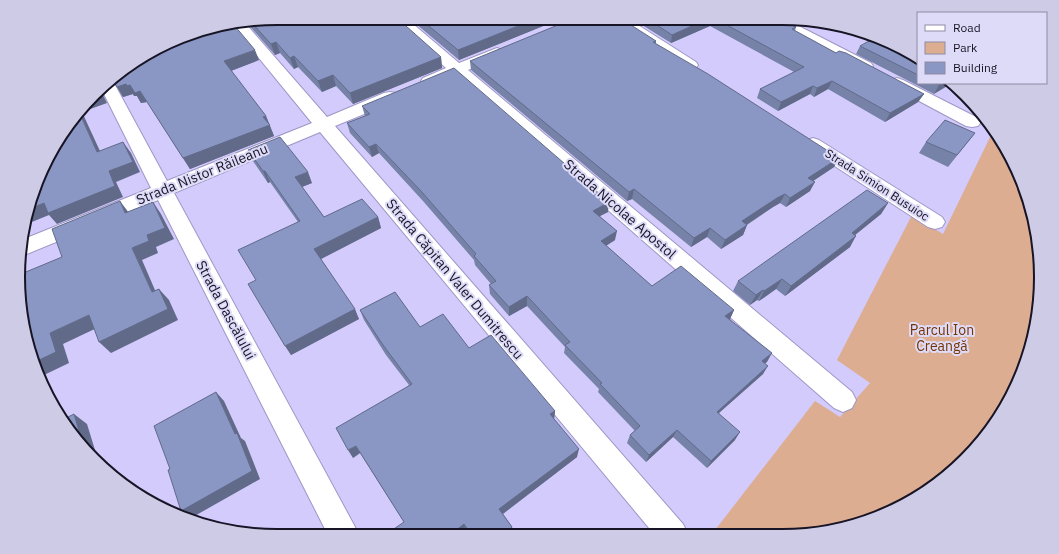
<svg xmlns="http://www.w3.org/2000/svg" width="1059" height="554" viewBox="0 0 1059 554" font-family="'IBM Plex Sans',sans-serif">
<rect width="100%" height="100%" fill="#d2cbfc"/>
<path fill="#ddad92" d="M992,133L1027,194L1040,294L1014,392L977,448L926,492L881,516L816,534H712L815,401L840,417L870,383L837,360L912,215L943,234Z"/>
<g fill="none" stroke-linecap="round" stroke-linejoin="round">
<defs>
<path id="minor" d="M390,18H406L459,63L492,50L497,48L502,50L505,53L502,56L468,70L852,392L856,400L852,408L843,412L834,408L455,76C445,80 434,87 423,84L421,81L423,78L446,68Z
M610,18H627L696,62L698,65L696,68L690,70L684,68L612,21Z
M768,19H785L871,63L873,66L871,69L865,71L859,69L770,22Z
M245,23L327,117L384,93L390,92L396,93L398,97L396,101L335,126L683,524L688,534H654L320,132L174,193L354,525L359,535H328L158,200L22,256L24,239L151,188L102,90L110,81L115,85L167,181L312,123L232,25Z
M897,78L903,80L978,118L981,122L978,126L972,127L966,126L891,86L889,83L891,80Z
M813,138L819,140L942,217L945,222L942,227L935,229L928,227L807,148L804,144L807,140Z"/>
</defs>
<use href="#minor" stroke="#9e97c6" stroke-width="2"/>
<use href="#minor" fill="#fff" fill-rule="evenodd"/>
</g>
<path fill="#7782a9" d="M277,18L441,57L442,68L353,104L336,86L322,92L298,67L294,69L280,53L275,55L247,23Z
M409,18H563L459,60Z
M631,18L779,19L796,27L795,31L836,53L924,94L918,102L885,122L828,89L814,97L810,94L778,111L757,98L760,89L794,72L710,26L671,43Z
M594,20L656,41V44L839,158L834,167L813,181L810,191L786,207L780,203L773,207L747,225L743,235L721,249L707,237L691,247L632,199L627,201L471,70L470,61Z
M860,46L918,61V83H946L934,94L856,54Z
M259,60L231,71L266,116L274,136L190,169L147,102L141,103L137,96H134L133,94L123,97L115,83L111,80L119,72Z
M362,106L608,212L600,216L615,240L606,246L652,286L734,310L730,319L767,362L765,363L763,374L719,413L735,440L707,468L673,437L646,462L627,443L630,435L635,431L598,392L599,389L564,353L565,347L527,306L509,316L490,294L489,285L491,284L475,265L474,260L423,201L379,153L372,157L350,133L347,123L365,116Z
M975,133L948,167L919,153L926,142Z
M248,150L312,183L302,187L324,217H378L381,228L321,259L359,319L291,355L256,281L298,222L270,182L268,183L253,161Z
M888,203L881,214L855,235L850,247L785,296L776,289L759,301L757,300L750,305L733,291L738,281Z
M360,310L420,327L469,348L555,411L554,420L577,457L503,514L512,527L513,533L511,535H469L466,530L404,522L360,453L353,458L409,385L386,355L364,320Z"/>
<path fill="#616a89" d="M538,18H563L459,60L458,50Z
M709,18H712L710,26L671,43L672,35Z
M276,42L280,53L275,55L271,44Z
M255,50L259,60L228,72L224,61Z
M294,56L298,67L294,69L290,58Z
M441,57L442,68L353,104L350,93Z
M333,75L336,86L322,92L318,81Z
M832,81L828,89L814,97L817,88Z
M943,83H946L949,85L934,94L939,85Z
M126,84L130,85L140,91L147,102L141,103L137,96H134L133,94L123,97L117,87Z
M813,86L810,94L778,111L781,102Z
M101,91L107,103L82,112L105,162L97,152L80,114Z
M924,94L918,102L885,122L890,113Z
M266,116L274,136L190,169L183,158Z
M123,142L131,153L140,172L116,182L123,197L57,224L49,215L27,224L26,222L27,210L44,203L109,171Z
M376,144L379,153L372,157L369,147Z
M839,158L834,167L804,187L808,178Z
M263,171H265L270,182L268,183Z
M308,172L312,183L299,188L295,177Z
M815,182L810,191L786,207L790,198Z
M634,189L632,199L627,201L629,192Z
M785,194L780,203L773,207L738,230L742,221L777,198Z
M120,201L129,213H125Z
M153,202L161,214L174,239L156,247L158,253L142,260L161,304L152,292L132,248L147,235Z
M609,202L608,212L592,220L593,211Z
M888,203L881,214L845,243L852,233Z
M378,217L381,228L319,260L314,249Z
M747,225L743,235L721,249L725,240Z
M710,228L707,237L691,247L694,238Z
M617,231L615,240L599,250L601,241Z
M856,236L850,247L785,296L791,286Z
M782,279L776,289L759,301L764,291Z
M159,289L169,300L178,320L111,353L99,342Z
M763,290L757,300L750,305L756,295Z
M527,296V306L509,316V307Z
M355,309L359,319L291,355L285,346Z
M734,310L730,319L721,325L725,316Z
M89,315L101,326L63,344L69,363L44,375L49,393L38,376L35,362L50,333Z
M772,353L767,362L757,369L762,361Z
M768,366L763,374L712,419L717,412Z
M216,392L224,401L241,438L245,441L260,479L191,518L181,511L235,434Z
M555,411L554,419L549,423L550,414Z
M74,414L87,424L95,450L89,453L81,441Z
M677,430L673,437L646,462L649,455Z
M740,432L735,440L707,468L711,461Z
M356,446L360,453L353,458L348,450Z
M579,449L577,457L500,516L499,509Z
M464,524L466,530L460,535H450Z
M512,527L513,533L511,535H503Z"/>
<path fill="#8a97c4" stroke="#616a89" d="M277,18H397L441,57L350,93L333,75L318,81L294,56L290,58L276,42L271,44L251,22Z
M419,18H538L458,50Z
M575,18H591L594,20L599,18H620L656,41L653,42L708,74L839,158L808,178L815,182L790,198L785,194L777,198L742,221L747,225L725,240L710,228L694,238L634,189L629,192L470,61Z
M646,18H709L672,35Z
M714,18L779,19L796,27L792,29L836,53L839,51L846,53L924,94L890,113L832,81L817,88L813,86L781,102L760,89L804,67Z
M234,25L255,50L224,61L266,116L263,117L270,125L183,158L140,91L135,93L130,85L127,86L126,84L117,87L112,79L119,72L194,32Z
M876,37L897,45L918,61V75L860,46Z
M454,68L609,202L593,211L617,231L601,241L652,286L681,266L734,310L725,316L772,353L762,361L768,366L717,412L740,432L711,461L677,430L649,455L630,435L640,426L600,384L602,383L565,345L570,342L527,296L509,307L489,285L496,281L474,256L476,254L421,191L376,144L369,147L347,123L370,114L362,106Z
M935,83H943L939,85Z
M80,114L97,152L123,142L133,162L109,171L115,186L48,213L44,203L27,210L62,133Z
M945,120L975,133L957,155L926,142Z
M280,137L308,172L295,177L324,217L362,199L378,217L314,249L355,309L285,346L248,284L256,280L238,250L300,221L265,171H263L248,150Z
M867,190L888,203L852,233L856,236L791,286L782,279L764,291L763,290L756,295L738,281Z
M120,201L125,213L153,202L165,228L147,235L149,241L132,248L152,292L159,289L168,309L99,342L89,315L50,333L56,352L35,362L19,294L21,274L62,257L52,229Z
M395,292L420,327L443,314L469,348L491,335L555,411L550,414L579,449L499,509L512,527L503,535H472L464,524L450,535H385L404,522L356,446L348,450L336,428L412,384L383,345L360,310Z
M216,392L235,434L237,433L252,471L181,511L168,470L170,469L154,426Z
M74,414L82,441H81L66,418Z"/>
<g text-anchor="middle" stroke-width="4" stroke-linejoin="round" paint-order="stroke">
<g font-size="12" fill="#171425" stroke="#dedbf8">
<text transform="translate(877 185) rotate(33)" y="4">Strada Simion Busuioc</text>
</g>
<g font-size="14" fill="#171425" stroke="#dedbf8">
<text transform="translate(202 174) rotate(-22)" y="5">Strada Nistor Răileanu</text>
<text transform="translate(620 209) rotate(41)" y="5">Strada Nicolae Apostol</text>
<text transform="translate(455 279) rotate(50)" y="5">Strada Căpitan Valer Dumitrescu</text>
<text transform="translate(226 310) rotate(62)" y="5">Strada Dascălului</text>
</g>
<g font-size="14" fill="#763500" stroke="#dedbf8">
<text x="942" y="335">Parcul Ion<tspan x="942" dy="16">Creangă</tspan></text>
</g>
</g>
<path d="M0 0H1059V554H0ZM277 25H782A252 252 0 0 1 1034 277V277A252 252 0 0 1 782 529H277A252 252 0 0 1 25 277V277A252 252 0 0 1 277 25Z" fill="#cecbe7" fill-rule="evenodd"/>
<path fill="none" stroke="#171425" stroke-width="2" d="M277 25H782A252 252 0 0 1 1034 277V277A252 252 0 0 1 782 529H277A252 252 0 0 1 25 277V277A252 252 0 0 1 277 25Z"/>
<rect x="917" y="12" width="130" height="72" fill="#dedbf8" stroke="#8e8ba4"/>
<rect x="925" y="25" width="20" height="6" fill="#ffffff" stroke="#8e8ba4"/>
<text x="953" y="32" font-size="12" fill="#171425">Road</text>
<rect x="925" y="42" width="20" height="12" fill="#ddad92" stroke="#8e8ba4"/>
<text x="953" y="52" font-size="12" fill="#171425">Park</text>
<rect x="925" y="62" width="20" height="12" fill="#8a97c4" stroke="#8e8ba4"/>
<text x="953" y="72" font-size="12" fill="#171425">Building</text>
</svg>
